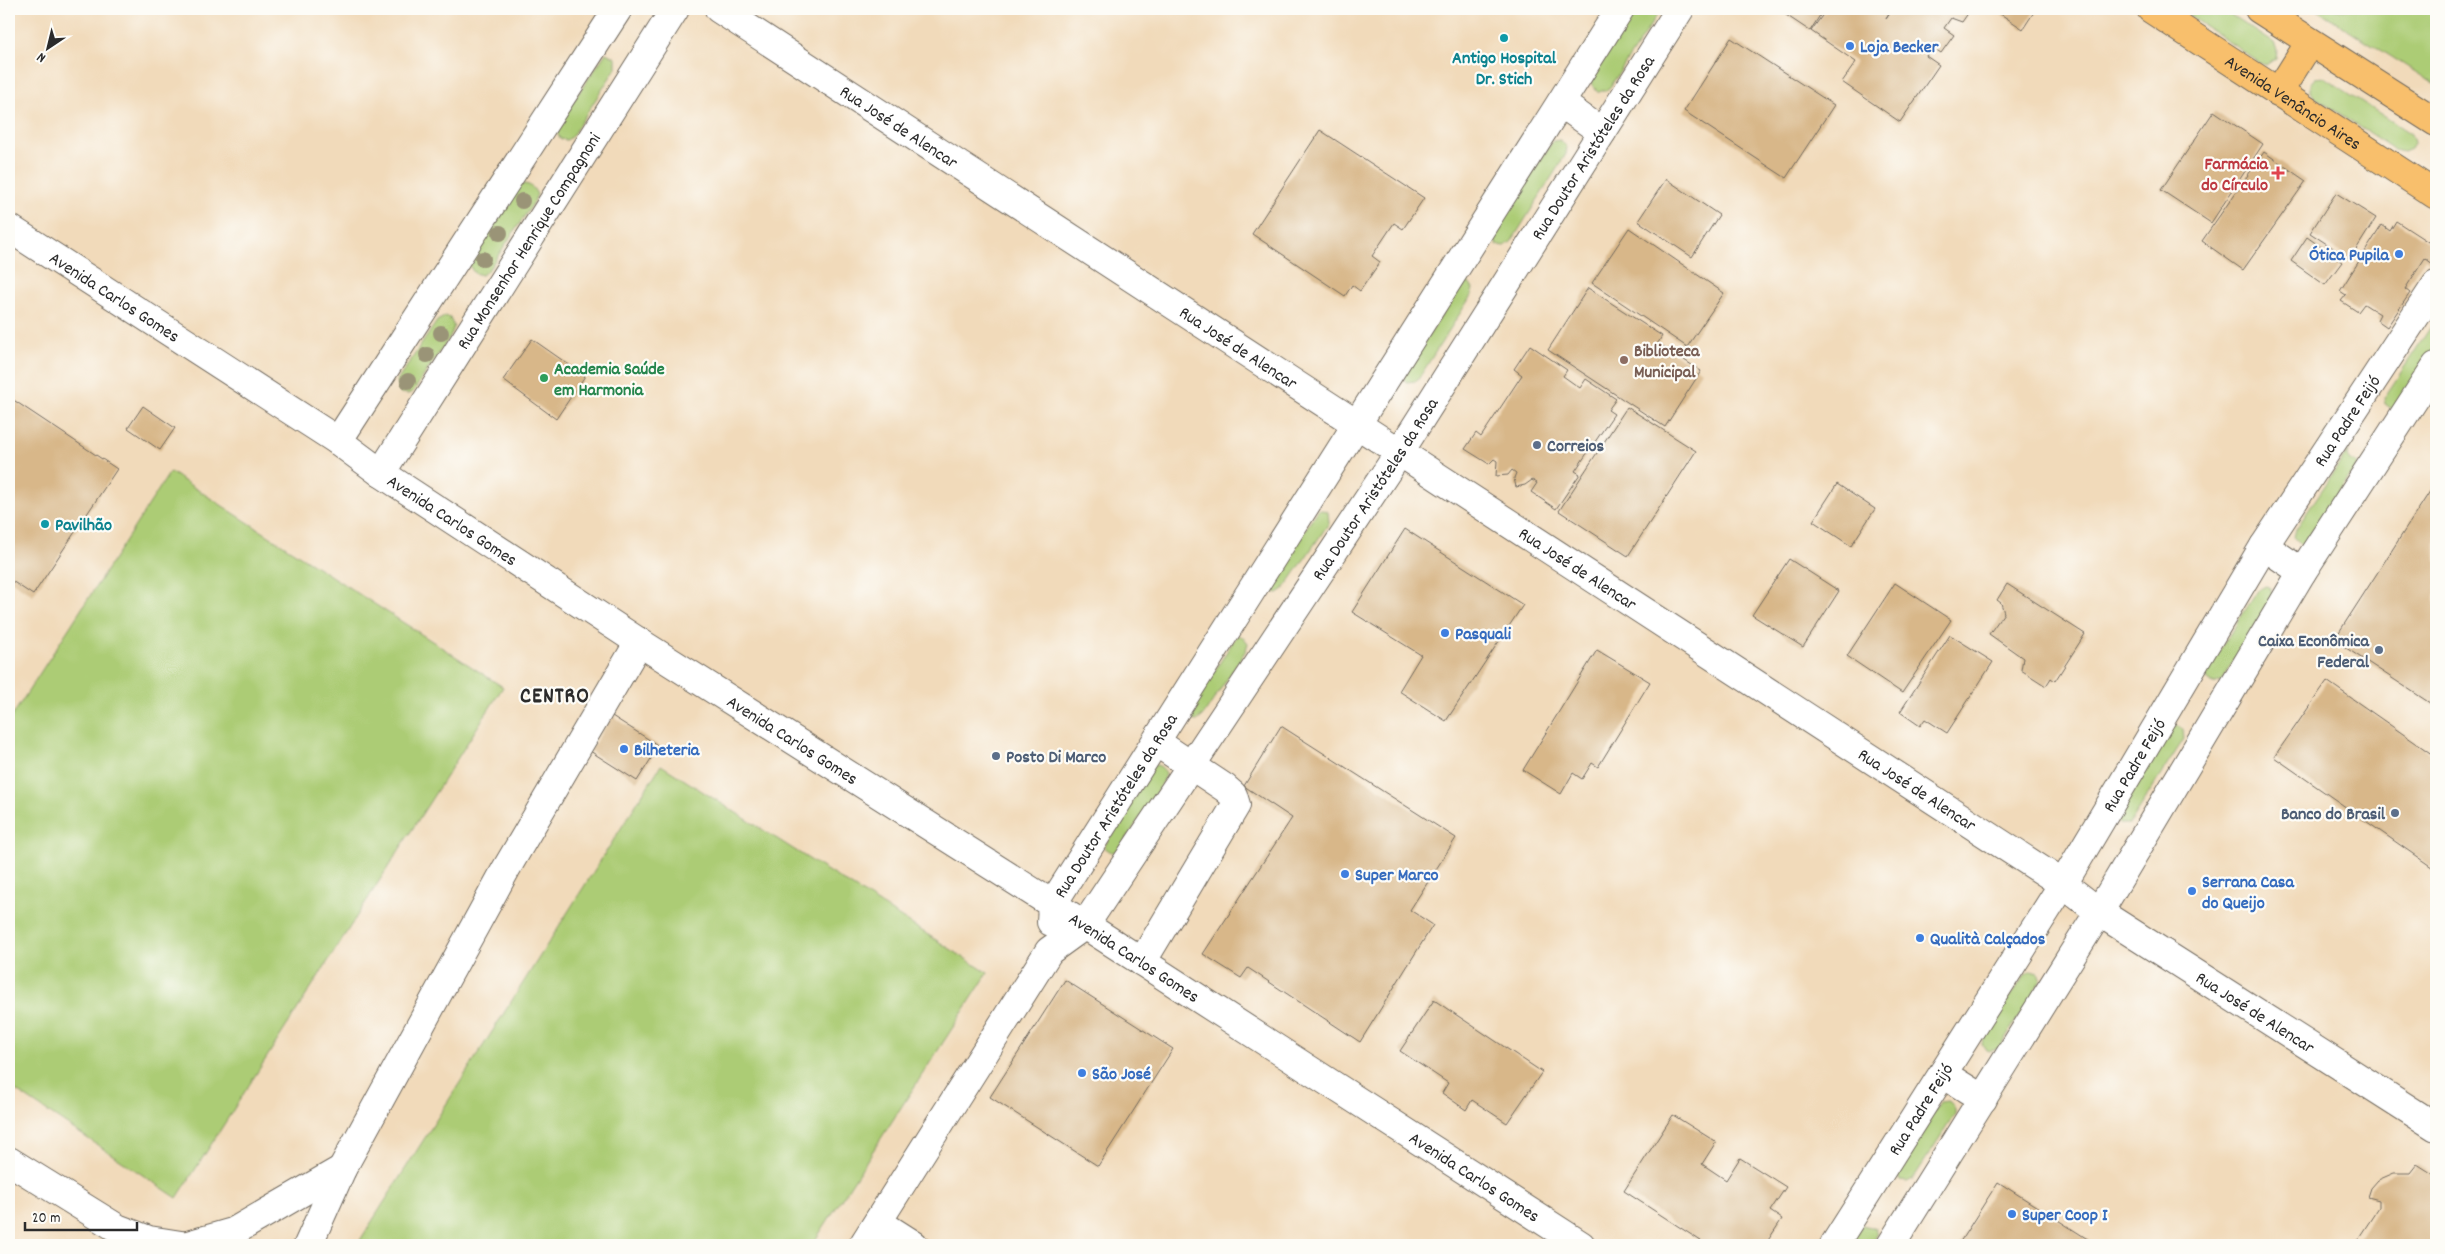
<svg xmlns="http://www.w3.org/2000/svg" width="2445" height="1254" viewBox="0 0 2445 1254" font-family="Dekko,sans-serif">
<rect width="100%" height="100%" fill="#fdfcf7"/>
<filter id="ink" filterUnits="userSpaceOnUse"><feTurbulence type="fractalNoise" baseFrequency=".02" numOctaves="2"/><feDisplacementMap in="SourceGraphic" scale="10" xChannelSelector="R" yChannelSelector="G"/><feConvolveMatrix kernelMatrix="1 2 1 2 8 2 1 2 1" color-interpolation-filters="sRGB"/></filter>
<filter id="wash" filterUnits="userSpaceOnUse"><feTurbulence type="fractalNoise" baseFrequency=".0096" numOctaves="4" result="noise"/><feDisplacementMap in="SourceGraphic" scale="20" xChannelSelector="R" yChannelSelector="G"/><feGaussianBlur stdDeviation="1.12" result="paint"/><feColorMatrix in="noise" values="0 0 0 0 0 0 0 0 0 0 0 0 0 0 0 0 0 1.4 0 .05"/><feComposite in="paint" operator="in"/></filter>
<g filter="url(#wash)">
<rect width="100%" height="100%" fill="#f1daba"/>
<path fill="#accc74" stroke="#6c7c50" d="M1636,9H1661L1610,87L1605,91H1597L1592,85L1593,76Z
M2180,9H2222L2274,43L2277,50L2276,58L2266,65L2260,63Z
M2316,9H2436V85Z
M606,53L616,58V68L572,136L567,140L560,139L555,128Z
M2324,77L2411,134L2414,142L2410,149L2403,152L2395,150L2316,98L2310,91V84L2315,78Z
M1560,140L1567,147L1566,154L1511,242L1505,246L1497,245L1492,235L1553,141Z
M523,184C531,184 533,188 537,194L534,202L489,269L482,275L474,273L469,265L470,261L516,190Z
M1463,282L1469,283L1473,289L1471,296L1417,381L1406,382L1402,376Z
M446,316L450,318L454,327L451,335L413,392L408,394L400,393L397,381L437,321Z
M2436,319V352L2402,405L2392,409L2385,404L2384,398Z
M2348,451L2347,457L2351,462L2358,464L2304,544H2301L2294,537L2296,529Z
M170,472L503,687L177,1198L9,1086V721Z
M1319,509L1328,512L1329,523L1284,589L1278,593L1272,592L1267,586Z
M2266,586L2270,588L2273,595L2222,681L2213,684L2205,677L2206,671L2259,589Z
M1237,635L1243,637L1248,643L1246,650L1203,716L1197,721L1190,720L1186,717Z
M2177,726L2183,729L2184,739L2129,824H2119L2115,818L2172,727Z
M661,765L988,973L812,1245H357Z
M1154,765C1160,765 1163,768 1166,773L1164,780L1121,847L1114,852H1111L1104,847Z
M2031,971L2038,973L2041,981L1999,1048L1989,1052L1986,1051L1982,1045L1983,1038L2025,975Z
M1947,1101C1953,1103 1956,1108 1955,1114L1913,1179L1907,1182L1900,1181L1895,1171L1941,1102Z
M1862,1225L1875,1228L1877,1235L1871,1245H1848Z"/>
<g id="blocks">
<path fill="#d8b789" d="M1777,9H1824L1810,31Z
M1827,9H1892L1886,19L1893,9H1971L1962,22L1951,18L1944,28L1954,35L1941,53L1932,47L1926,56L1939,65L1900,122L1842,82L1856,62L1811,31Z
M1993,9H2036L2023,29Z
M1731,38L1834,105L1786,178L1684,111Z
M2214,111L2263,144L2211,223L2161,190Z
M1320,130L1424,198L1403,229L1394,223L1372,256L1380,262L1360,291L1352,285L1345,296L1252,234Z
M2264,152L2306,181L2243,270L2202,241Z
M1666,179L1719,215L1692,257L1638,221Z
M2336,193L2376,218L2350,259L2310,233Z
M2396,221L2436,247V260L2434,265L2425,258L2405,289L2410,293L2387,327L2377,320L2380,314L2364,304L2358,312L2341,301L2346,295L2340,291L2382,225L2390,231Z
M1629,228L1724,293L1687,347L1592,283Z
M2307,237L2342,262L2325,285L2291,261Z
M1588,288L1662,336L1658,343L1701,371L1665,427L1548,350Z
M532,339L585,376L556,419L503,380Z
M1530,345L1567,370L1563,376L1580,388L1586,379L1616,399L1608,410L1614,414L1575,471L1580,474L1556,509L1531,492L1537,483L1532,480L1525,485L1516,487L1514,478L1516,473L1512,470L1508,475L1496,476L1497,461L1494,459L1489,464L1465,449L1476,433L1481,437L1522,375L1514,369Z
M9,397L117,469L33,595L9,579Z
M143,406L175,428L160,450L128,428Z
M1627,407L1696,451L1628,556L1559,511Z
M2436,482V707L2334,640Z
M1837,484L1875,509L1851,546L1813,521Z
M1405,529L1523,605L1446,721L1399,691L1421,655L1352,612Z
M1789,559L1839,591L1803,647L1752,615Z
M1895,583L1951,620L1902,693L1847,656Z
M2007,584L2085,634L2055,681L2051,678L2046,686L2021,670L2023,658L1989,634L2004,613L2001,603L1997,600Z
M1950,635L1993,662L1947,733L1925,719L1920,726L1900,712Z
M1597,650L1650,682L1598,767L1592,763L1582,779L1573,773L1561,794L1523,770Z
M2327,681L2436,757V870L2274,757Z
M612,716L659,746L637,781L590,751Z
M1281,726L1456,838L1410,910L1433,925L1360,1042L1248,968L1241,978L1203,954L1292,818L1244,786Z
M1065,980L1173,1049L1098,1166L990,1097Z
M1434,1000L1542,1072L1507,1123L1472,1100L1466,1110L1442,1093L1448,1083L1400,1051Z
M1673,1115L1716,1142L1702,1164L1726,1180L1740,1158L1786,1187L1770,1211L1782,1219L1765,1245H1707L1624,1191Z
M2417,1164L2436,1176V1245H2354L2379,1207V1200L2368,1197L2371,1188L2378,1180L2394,1173H2410Z
M1998,1182L2097,1245H1958Z"/>
</g>
</g>
<g filter="url(#ink)">
<use href="#blocks" fill-opacity="0" stroke="#70685d" stroke-width="1"/>
<g fill="none" stroke-linecap="round" stroke-linejoin="round">
<defs>
<g id="minor">
<path id="s1" d="M719,9L2063,884L2099,912L2436,1127"/>
<path d="M1561,103L1602,132"/>
<path id="s2" d="M9,228L338,441L381,473L639,642L1085,925L1581,1245"/>
<path d="M338,441L618,9"/>
<path id="s3" d="M381,473L675,9"/>
<path d="M2264,546L2302,572"/>
<path id="s4" d="M1051,922L1052,905L1620,9"/>
<path d="M1142,962L1236,805L1233,795L1225,788L1156,742"/>
<path d="M1943,1074L1983,1099"/>
<path d="M9,1161L117,1228L149,1240L181,1245"/>
<path d="M878,1222L914,1245"/>
<path d="M188,1245L233,1232L342,1169"/>
<path d="M308,1245L342,1169L506,869L639,642"/>
<path id="s5" d="M863,1245L1049,951L1085,925L1399,453L1680,9"/>
<path id="s6" d="M1834,1245L2063,884L2264,546L2436,285"/>
<path d="M1891,1245L2099,912L2302,572L2436,366"/>
</g>
<g id="major">
<path id="s7" d="M2151,9L2436,195"/>
<path d="M2259,9L2436,122"/>
<path d="M2278,93L2310,42"/>
</g>
</defs>
<use href="#minor" stroke="#70685d" stroke-width="30"/>
<use href="#major" stroke="#70685d" stroke-width="30"/>
<use href="#minor" stroke="#fff" stroke-width="28"/>
<use href="#major" stroke="#f8bf6c" stroke-width="28"/>
</g>
<g fill="#9a9477">
<circle cx="522" cy="201" r="8"/>
<circle cx="500" cy="233" r="8"/>
<circle cx="483" cy="259" r="8"/>
<circle cx="441" cy="333" r="8"/>
<circle cx="427" cy="355" r="8"/>
<circle cx="408" cy="381" r="8"/>
</g>
</g>
<g fill="#0f9aa8" stroke="#fdfcf7" stroke-width="2">
<circle cx="1504" cy="38" r="5"/>
<circle cx="45" cy="524" r="5"/>
</g>
<g fill="#3f7fe0" stroke="#fdfcf7" stroke-width="2">
<circle cx="1850" cy="46" r="5"/>
<circle cx="2399" cy="254" r="5"/>
<circle cx="1445" cy="633" r="5"/>
<circle cx="624" cy="749" r="5"/>
<circle cx="1345" cy="874" r="5"/>
<circle cx="2192" cy="891" r="5"/>
<circle cx="1920" cy="938" r="5"/>
<circle cx="1082" cy="1073" r="5"/>
<circle cx="2012" cy="1214" r="5"/>
</g>
<path fill="#e0444e" stroke="#fdfcf7" stroke-width="2" d="M2275.5 165.5h5v5h5v5h-5v5h-5v-5h-5v-5h5z"/>
<circle fill="#8d6e63" stroke="#fdfcf7" stroke-width="2" cx="1624" cy="360" r="5"/>
<circle fill="#2e9e5b" stroke="#fdfcf7" stroke-width="2" cx="544" cy="378" r="5"/>
<g fill="#5c6f8a" stroke="#fdfcf7" stroke-width="2">
<circle cx="1537" cy="445" r="5"/>
<circle cx="2379" cy="650" r="5"/>
<circle cx="996" cy="756" r="5"/>
<circle cx="2395" cy="813" r="5"/>
</g>
<g text-anchor="middle" stroke-width="4.5" stroke-linejoin="round" paint-order="stroke">
<g font-size="18" font-weight="bold" fill="#366cbe" stroke="#fdfcf7" text-anchor="start">
<text x="1860" y="52">Loja Becker</text>
<text x="2389" y="260" text-anchor="end">Ótica Pupila</text>
<text x="1455" y="639">Pasquali</text>
<text x="634" y="755">Bilheteria</text>
<text x="1355" y="880">Super Marco</text>
<text x="2202" y="887">Serrana Casa<tspan x="2202" dy="21">do Queijo</tspan></text>
<text x="1930" y="944">Qualità Calçados</text>
<text x="1092" y="1079">São José</text>
<text x="2022" y="1220">Super Coop I</text>
</g>
<g font-size="18" font-weight="bold" fill="#0d838f" stroke="#fdfcf7">
<text x="1504" y="63">Antigo Hospital<tspan x="1504" dy="21">Dr. Stich</tspan></text>
<text x="55" y="530" text-anchor="start">Pavilhão</text>
</g>
<g font-size="18" fill="#2b2b2b" stroke="#fdfcf7">
<text dy="6" stroke="none"><textPath href="#s7" startOffset="170">Avenida Venâncio Aires</textPath></text>
<text dy="6" stroke="none"><textPath href="#s1" startOffset="215">Rua José de Alencar</textPath></text>
<text dy="6" stroke="none"><textPath href="#s5" startOffset="1321">Rua Doutor Aristóteles da Rosa</textPath></text>
<text dy="6" stroke="none"><textPath href="#s3" startOffset="275">Rua Monsenhor Henrique Compagnoni</textPath></text>
<text dy="6" stroke="none"><textPath href="#s2" startOffset="126">Avenida Carlos Gomes</textPath></text>
<text dy="6" stroke="none"><textPath href="#s1" startOffset="620">Rua José de Alencar</textPath></text>
<text dy="6" stroke="none"><textPath href="#s6" startOffset="971">Rua Padre Feijó</textPath></text>
<text dy="6" stroke="none"><textPath href="#s5" startOffset="916">Rua Doutor Aristóteles da Rosa</textPath></text>
<text dy="6" stroke="none"><textPath href="#s2" startOffset="531">Avenida Carlos Gomes</textPath></text>
<text dy="6" stroke="none"><textPath href="#s1" startOffset="1025">Rua José de Alencar</textPath></text>
<text dy="6" stroke="none"><textPath href="#s2" startOffset="936">Avenida Carlos Gomes</textPath></text>
<text dy="6" stroke="none"><textPath href="#s6" startOffset="566">Rua Padre Feijó</textPath></text>
<text dy="6" stroke="none"><textPath href="#s1" startOffset="1430">Rua José de Alencar</textPath></text>
<text dy="6" stroke="none"><textPath href="#s4" startOffset="135">Rua Doutor Aristóteles da Rosa</textPath></text>
<text dy="6" stroke="none"><textPath href="#s2" startOffset="1341">Avenida Carlos Gomes</textPath></text>
<text dy="6" stroke="none"><textPath href="#s1" startOffset="1835">Rua José de Alencar</textPath></text>
<text dy="6" stroke="none"><textPath href="#s6" startOffset="161">Rua Padre Feijó</textPath></text>
<text dy="6" stroke="none"><textPath href="#s2" startOffset="1746">Avenida Carlos Gomes</textPath></text>
</g>
<g font-size="18" font-weight="bold" fill="#be3a42" stroke="#fdfcf7" text-anchor="end">
<text x="2268" y="169">Farmácia<tspan x="2268" dy="21">do Círculo</tspan></text>
</g>
<g font-size="18" font-weight="bold" fill="#785e54" stroke="#fdfcf7" text-anchor="start">
<text x="1634" y="356">Biblioteca<tspan x="1634" dy="21">Municipal</tspan></text>
</g>
<g font-size="18" font-weight="bold" fill="#27864d" stroke="#fdfcf7" text-anchor="start">
<text x="554" y="374">Academia Saúde<tspan x="554" dy="21">em Harmonia</tspan></text>
</g>
<g font-size="18" font-weight="bold" fill="#4e5e75" stroke="#fdfcf7" text-anchor="start">
<text x="1547" y="451">Correios</text>
<text x="2369" y="646" text-anchor="end">Caixa Econômica<tspan x="2369" dy="21">Federal</tspan></text>
<text x="1006" y="762">Posto Di Marco</text>
<text x="2385" y="819" text-anchor="end">Banco do Brasil</text>
</g>
<g font-size="22" font-weight="bold" letter-spacing="1" fill="#2b2b2b" stroke="#fdfcf7">
<text x="555" y="702">CENTRO</text>
</g>
</g>
<rect width="2445" height="1254" fill="none" stroke="#fdfcf7" stroke-width="30"/>
<g transform="translate(48 48) rotate(215)" stroke="#fdfcf7" stroke-width="4" paint-order="stroke">
<path d="M0-4L9 19L0 12L-9 19Z" fill="#2b2b2b"/>
<text y="-8" font-size="14" font-weight="bold" text-anchor="middle" fill="#2b2b2b">N</text>
</g>
<path d="M25 1222v8h112v-8" fill="none" stroke="#2b2b2b" stroke-width="2.5"/>
<text x="32" y="1222" font-size="15" fill="#2b2b2b" stroke="#fdfcf7" stroke-width="4" paint-order="stroke">20 m</text>
</svg>
